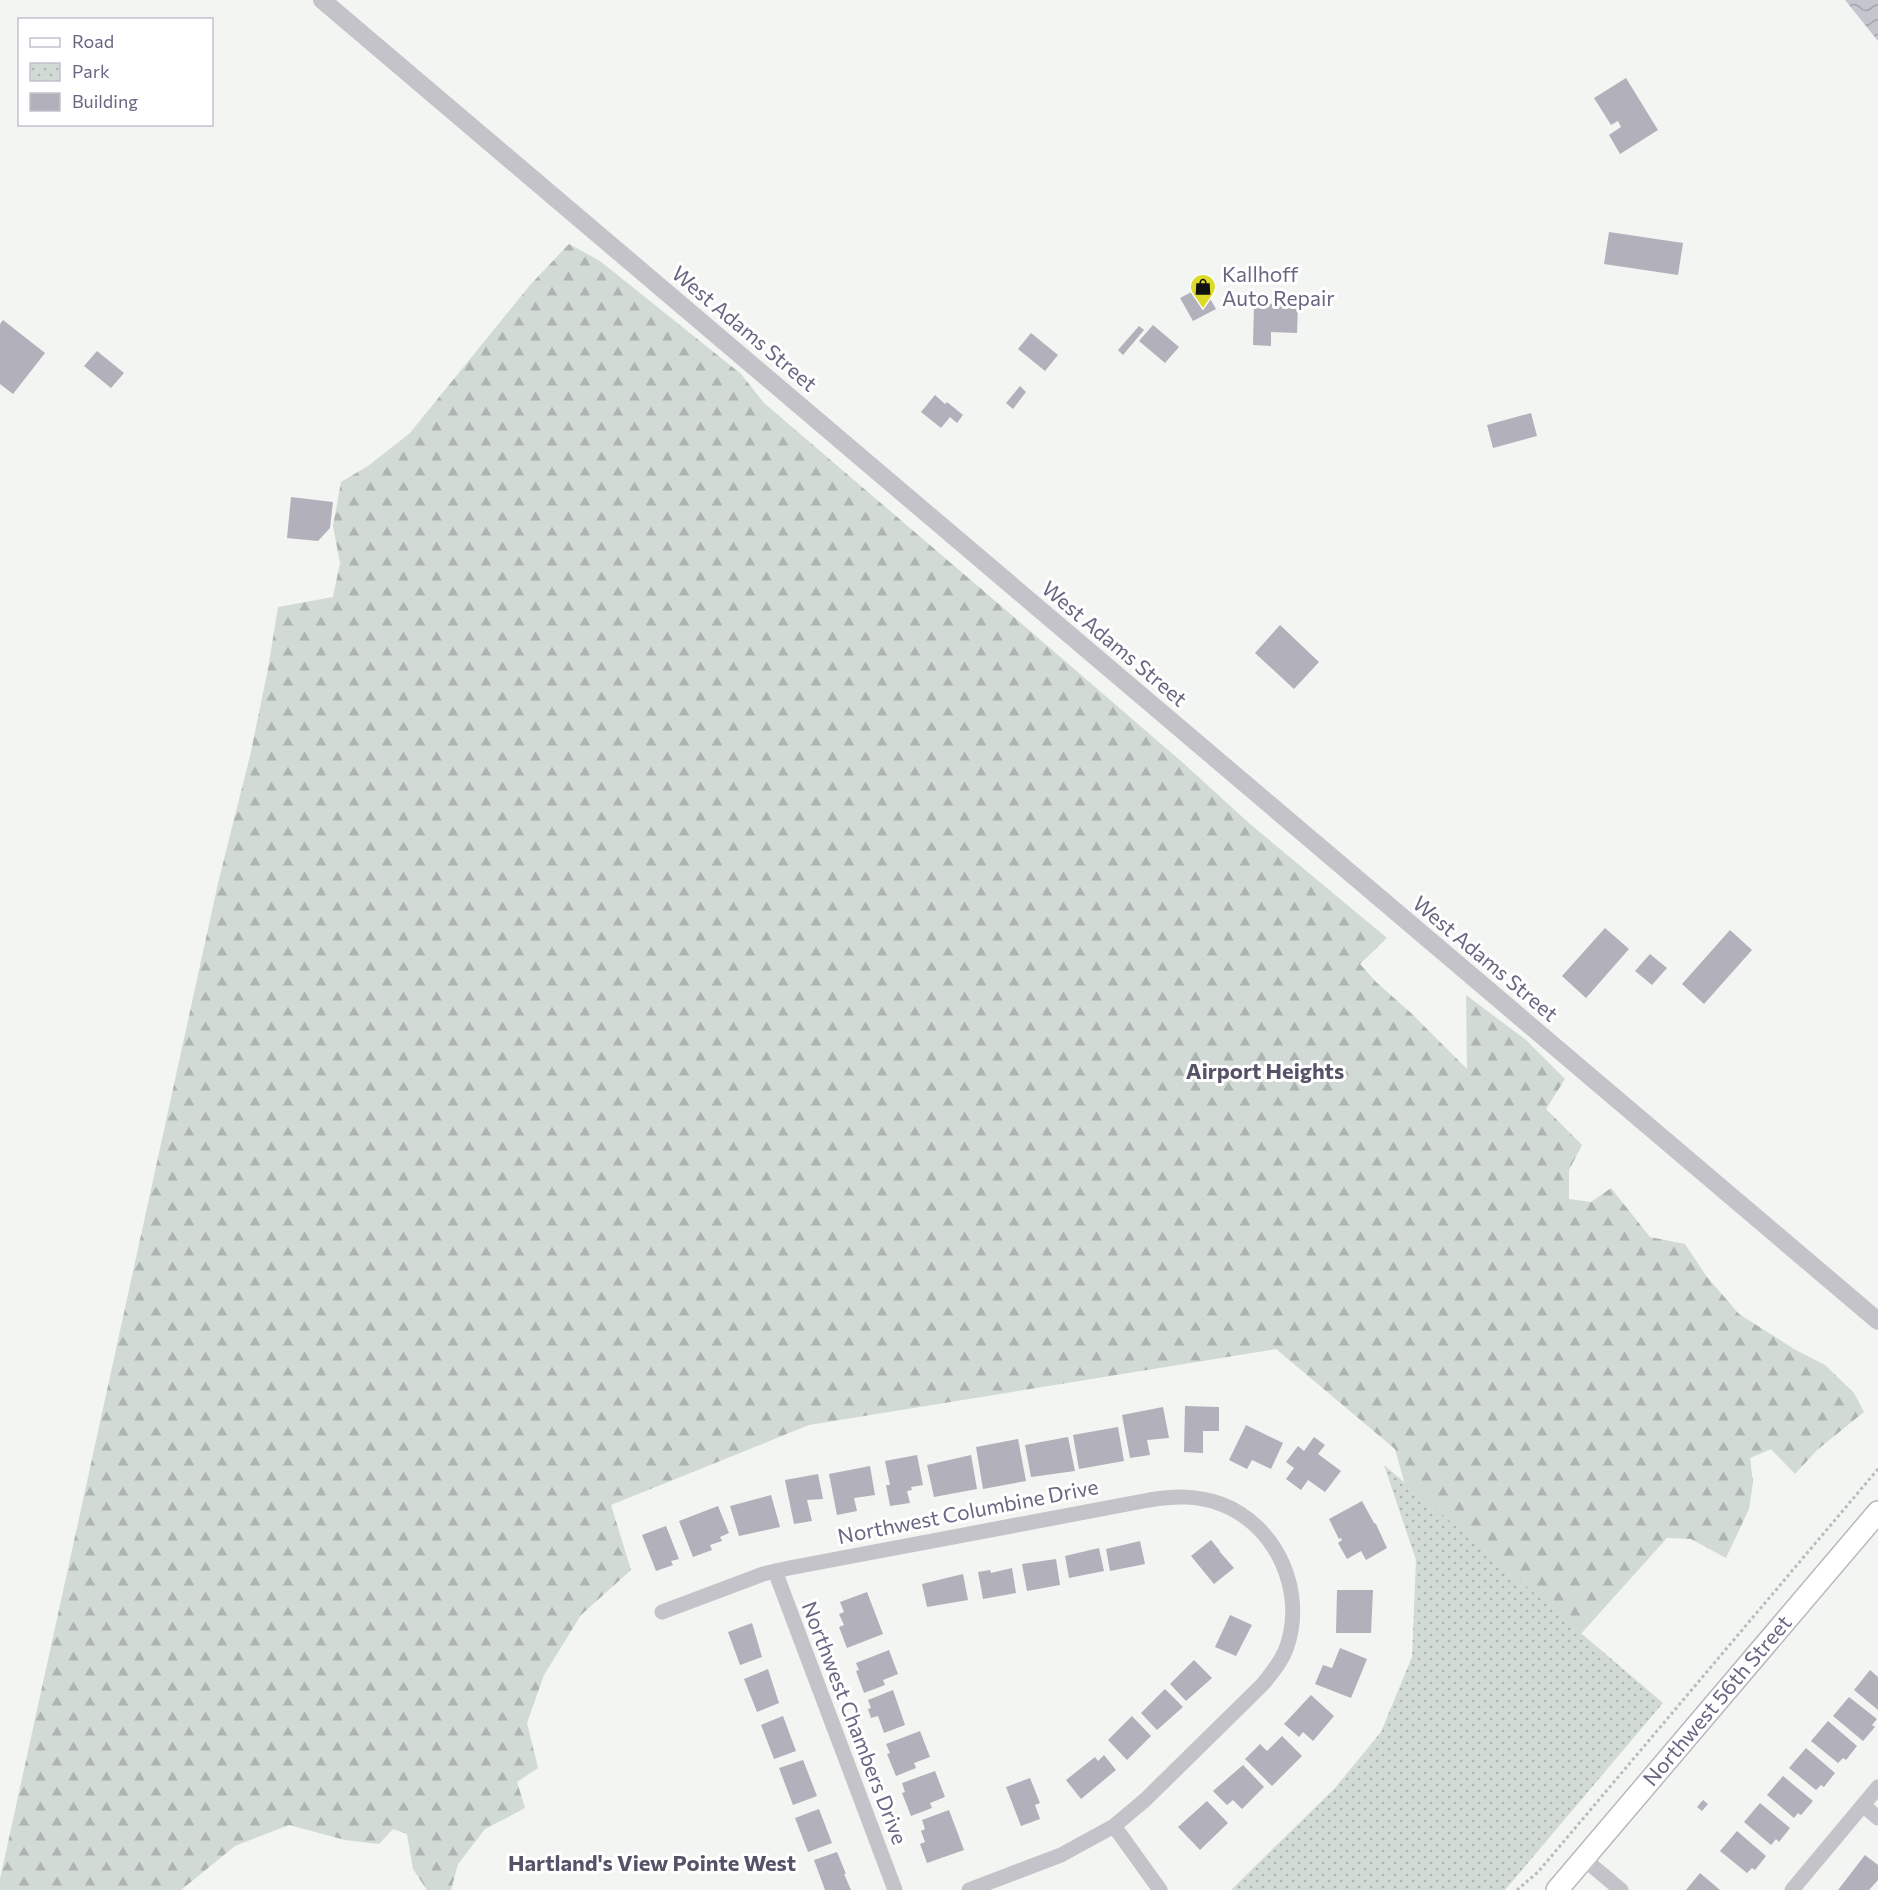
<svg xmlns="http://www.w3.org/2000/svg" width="1878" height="1890" viewBox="0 0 1878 1890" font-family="Commissioner,sans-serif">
<defs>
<pattern id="forest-firs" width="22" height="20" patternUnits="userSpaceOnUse" patternTransform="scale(1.5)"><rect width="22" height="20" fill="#d1dad4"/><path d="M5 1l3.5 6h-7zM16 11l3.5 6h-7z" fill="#aeb4b1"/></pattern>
<pattern id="park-dots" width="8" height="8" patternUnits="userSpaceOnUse" patternTransform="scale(1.5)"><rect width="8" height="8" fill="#d1dad4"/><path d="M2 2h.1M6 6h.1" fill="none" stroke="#aeb4b1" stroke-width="1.8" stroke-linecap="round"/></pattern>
<pattern id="water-waves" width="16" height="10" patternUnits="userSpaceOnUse" patternTransform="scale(1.5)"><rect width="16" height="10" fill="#c5c5d0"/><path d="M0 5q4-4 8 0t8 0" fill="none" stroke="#a4a4ae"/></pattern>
</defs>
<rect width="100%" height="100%" fill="#f2f5f1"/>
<path fill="url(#forest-firs)" d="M569,244L600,261L741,374L764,403L1029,630L1182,762L1250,824L1387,938L1360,964L1376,982L1411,1013L1467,1069L1466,995L1526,1040L1565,1079L1546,1109L1582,1145L1569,1170V1199L1591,1202L1611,1188L1650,1237L1685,1244L1707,1277L1739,1314L1794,1349L1825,1365L1854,1393L1864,1412L1817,1450L1795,1474L1771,1449L1750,1458L1753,1482L1749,1509L1726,1558L1691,1539L1667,1538L1570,1646L1384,1740L1422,1656L1415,1520L1395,1449L1276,1349L809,1425L611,1505L631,1570L581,1615L544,1675L527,1723L538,1768L517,1782L525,1808L485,1829L458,1864L451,1890H427L413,1869L407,1834L393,1829L379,1844L345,1840L289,1825L235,1846L181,1890H0V1879L219,879L250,756L268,669L278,607L333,597L340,563L333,526L341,482L368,466L410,433L531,284Z"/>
<path fill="url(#park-dots)" d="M1384,1465L1663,1703L1505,1890H1231L1335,1788L1381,1732L1412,1657L1416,1560Z"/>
<path fill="url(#water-waves)" d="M1845,0H1878V41Z"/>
<path fill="#b1b0bb" d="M1626,78L1658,130L1620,154L1609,135L1621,127L1618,121L1611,125L1594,98Z
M1609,232L1683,243L1678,275L1604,264Z
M1203,286L1216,309L1193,321L1180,298Z
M1254,303L1298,305L1297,333L1271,332V346L1253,345Z
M3,320L45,353L13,394L0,384V324Z
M1153,325L1179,347L1165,363L1139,341Z
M1139,326L1144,330L1123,355L1118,350Z
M1031,333L1058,355L1045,371L1018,349Z
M97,351L124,373L111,388L84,366Z
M1020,386L1026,392L1013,409L1006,403Z
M935,395L945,404L947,402L963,415L957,423L950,417L941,428L921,412Z
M1531,413L1537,436L1493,448L1487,425Z
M291,497L333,502L330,528L318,541L287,538Z
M1280,625L1319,662L1294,689L1255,653Z
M1605,928L1629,949L1586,998L1562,976Z
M1730,930L1752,950L1704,1004L1682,984Z
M1650,954L1667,968L1652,985L1635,971Z
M1185,1406L1219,1407V1431H1203V1453L1184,1452Z
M1163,1407L1169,1438L1147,1440L1150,1455L1130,1458L1122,1415Z
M1246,1425L1283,1443L1271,1469L1252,1460L1247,1469L1229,1460Z
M1118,1427L1124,1461L1079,1469L1073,1435Z
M1068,1437L1075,1471L1031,1477L1025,1445Z
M1314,1437L1325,1445L1318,1454L1341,1471L1325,1492L1308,1480L1301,1490L1286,1479L1294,1468L1286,1462L1298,1446L1304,1451Z
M1018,1439L1026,1481L983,1489L976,1447Z
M917,1455L923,1485L911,1487L912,1490L907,1491L910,1503L890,1506L886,1485H890L885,1461Z
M971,1455L977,1489L934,1497L927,1465Z
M870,1466L875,1495L854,1498L857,1511L837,1515L829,1474Z
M818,1474L823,1499L807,1500L812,1521L794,1524L785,1480Z
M771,1495L780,1527L739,1536L730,1506Z
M1362,1501L1374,1523L1376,1524L1387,1548L1366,1560L1361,1551L1347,1559L1338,1543L1342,1540L1341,1538L1339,1539L1329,1519Z
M718,1506L729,1533L720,1537L722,1541L710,1545L712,1550L693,1557L679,1521Z
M666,1526L679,1559L671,1561L673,1565L656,1571L642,1535Z
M1211,1540L1220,1551L1219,1553L1220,1552L1234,1568L1214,1584L1191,1556Z
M1140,1541L1145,1564L1110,1571L1106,1549Z
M1099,1548L1104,1571L1069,1578L1065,1556Z
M1056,1559L1060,1585L1027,1591L1022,1564Z
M1012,1568L1016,1593L983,1599L978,1572L990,1570L991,1573Z
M963,1574L968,1600L927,1607L922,1584Z
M1337,1590H1373L1371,1633H1336Z
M867,1592L883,1634L847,1648L839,1627L844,1625L839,1614L844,1612L840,1602Z
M1230,1615L1252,1625L1236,1656L1215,1647Z
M752,1623L762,1657L740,1665L728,1632Z
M1340,1648L1367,1659L1351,1698L1315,1684L1323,1665L1332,1668Z
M889,1650L898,1674L883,1680L885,1685L864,1693L856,1671L859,1670L856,1663Z
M1194,1660L1212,1678L1186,1701L1170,1684Z
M768,1669L779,1703L757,1712L744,1679Z
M1870,1670L1878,1677V1710L1854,1690Z
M1165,1689L1183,1707L1157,1730L1141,1713Z
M893,1690L905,1725L884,1733L878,1716L871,1718L868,1709L871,1708L868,1700Z
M1311,1695L1334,1716L1313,1741L1303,1732L1299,1737L1284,1724Z
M1849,1697L1877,1719L1872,1725L1875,1727L1863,1741L1833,1716Z
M783,1716L796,1751L774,1759L761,1725Z
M1132,1716L1151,1736L1127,1760L1108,1740Z
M1828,1721L1857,1746L1846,1760L1843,1758L1838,1763L1811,1741Z
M920,1731L930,1757L914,1763L916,1768L896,1776L887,1754L890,1753L886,1744Z
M1282,1736L1302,1756L1272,1786L1245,1759L1260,1744L1267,1751Z
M1806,1748L1835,1773L1824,1787L1821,1785L1816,1790L1789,1768Z
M1104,1755L1116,1770L1081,1799L1066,1780L1095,1757L1098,1761Z
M803,1760L817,1796L793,1805L779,1768Z
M1243,1765L1264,1787L1242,1809L1233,1800L1227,1805L1213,1791Z
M935,1771L945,1797L930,1803L932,1808L911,1816L902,1793L905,1792L902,1783Z
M1783,1776L1813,1801L1801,1815L1798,1813L1794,1818L1767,1795Z
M1030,1778L1040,1803L1035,1805L1040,1819L1021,1826L1006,1787Z
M1703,1800L1708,1804L1702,1811L1697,1807Z
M1207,1801L1228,1823L1200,1850L1178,1827Z
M1760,1803L1790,1828L1779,1842L1776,1839L1771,1845L1744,1822Z
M819,1809L832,1843L808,1852L795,1818Z
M949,1810L964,1850L927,1863L920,1844L925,1842L921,1831L925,1829L922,1820Z
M1737,1831L1766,1856L1755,1870L1752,1868L1747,1873L1720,1851Z
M837,1852L846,1874H844L851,1890H825L814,1860Z
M1865,1855L1878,1865V1880L1869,1890H1838Z
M1700,1873L1720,1890H1686Z"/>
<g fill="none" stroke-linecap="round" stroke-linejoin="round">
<defs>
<g id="secondary">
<path id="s1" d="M1557,1890L1878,1512"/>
</g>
</defs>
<use href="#secondary" stroke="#b9b7bf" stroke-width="24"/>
<path stroke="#bbbabe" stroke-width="3" stroke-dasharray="3 3" stroke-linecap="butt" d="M1517,1890L1538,1872L1878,1469"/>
<path stroke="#c4c3c9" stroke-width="15" d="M775,1571L895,1890
M662,1612L763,1574L789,1568L1149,1500C1174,1496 1197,1495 1221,1504C1277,1525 1307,1593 1286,1649C1281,1662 1272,1673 1263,1684L1145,1800L1114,1826L1061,1855L969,1890
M1863,1805L1878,1818
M1114,1826L1160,1890
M1584,1859L1621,1890
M1792,1890L1878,1787"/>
<path stroke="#c4c3c9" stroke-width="18" d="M322,0L1878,1321"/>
<use href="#secondary" stroke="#fff" stroke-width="21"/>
</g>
<defs>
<symbol id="shop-pin" viewBox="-11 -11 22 30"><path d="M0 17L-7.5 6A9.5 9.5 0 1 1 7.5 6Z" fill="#dddb29" stroke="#fff"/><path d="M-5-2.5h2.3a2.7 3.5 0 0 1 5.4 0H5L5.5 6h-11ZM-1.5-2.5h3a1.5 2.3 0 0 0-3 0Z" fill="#111"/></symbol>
</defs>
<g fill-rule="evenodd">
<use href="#shop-pin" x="1188" y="272" width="30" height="40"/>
</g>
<g text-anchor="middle" stroke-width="6" stroke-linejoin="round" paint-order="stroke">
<g font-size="21" fill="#6b6582" stroke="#fff" text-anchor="start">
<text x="1222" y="282">Kallhoff<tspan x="1222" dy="24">Auto Repair</tspan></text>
</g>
<g font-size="21" fill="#6b6582" stroke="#fff">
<text transform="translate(744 329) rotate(40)" y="7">West Adams Street</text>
<text transform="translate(1114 644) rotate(40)" y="7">West Adams Street</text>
<text transform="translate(1485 959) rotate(40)" y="7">West Adams Street</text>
<text transform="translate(968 1512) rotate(-11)" y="7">Northwest Columbine Drive</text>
<text dy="7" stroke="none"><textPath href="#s1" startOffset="248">Northwest 56th Street</textPath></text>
<text transform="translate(854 1723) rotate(69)" y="7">Northwest Chambers Drive</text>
</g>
<g font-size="22" font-weight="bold" fill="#565267" stroke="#fff">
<text x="1265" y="1079">Airport Heights</text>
<text x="652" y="1871">Hartland's View Pointe West</text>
</g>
</g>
<rect x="18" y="18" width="195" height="108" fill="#ffffff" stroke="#c4c1cd" stroke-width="1.5"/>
<rect x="30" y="38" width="30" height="9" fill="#ffffff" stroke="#c4c1cd" stroke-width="1.5"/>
<text x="72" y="48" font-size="18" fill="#6b6582">Road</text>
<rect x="30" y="63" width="30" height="18" fill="url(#park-dots)" stroke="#c4c1cd" stroke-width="1.5"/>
<text x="72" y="78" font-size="18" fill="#6b6582">Park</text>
<rect x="30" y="93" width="30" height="18" fill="#b1b0bb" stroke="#c4c1cd" stroke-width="1.5"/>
<text x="72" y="108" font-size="18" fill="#6b6582">Building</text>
</svg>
